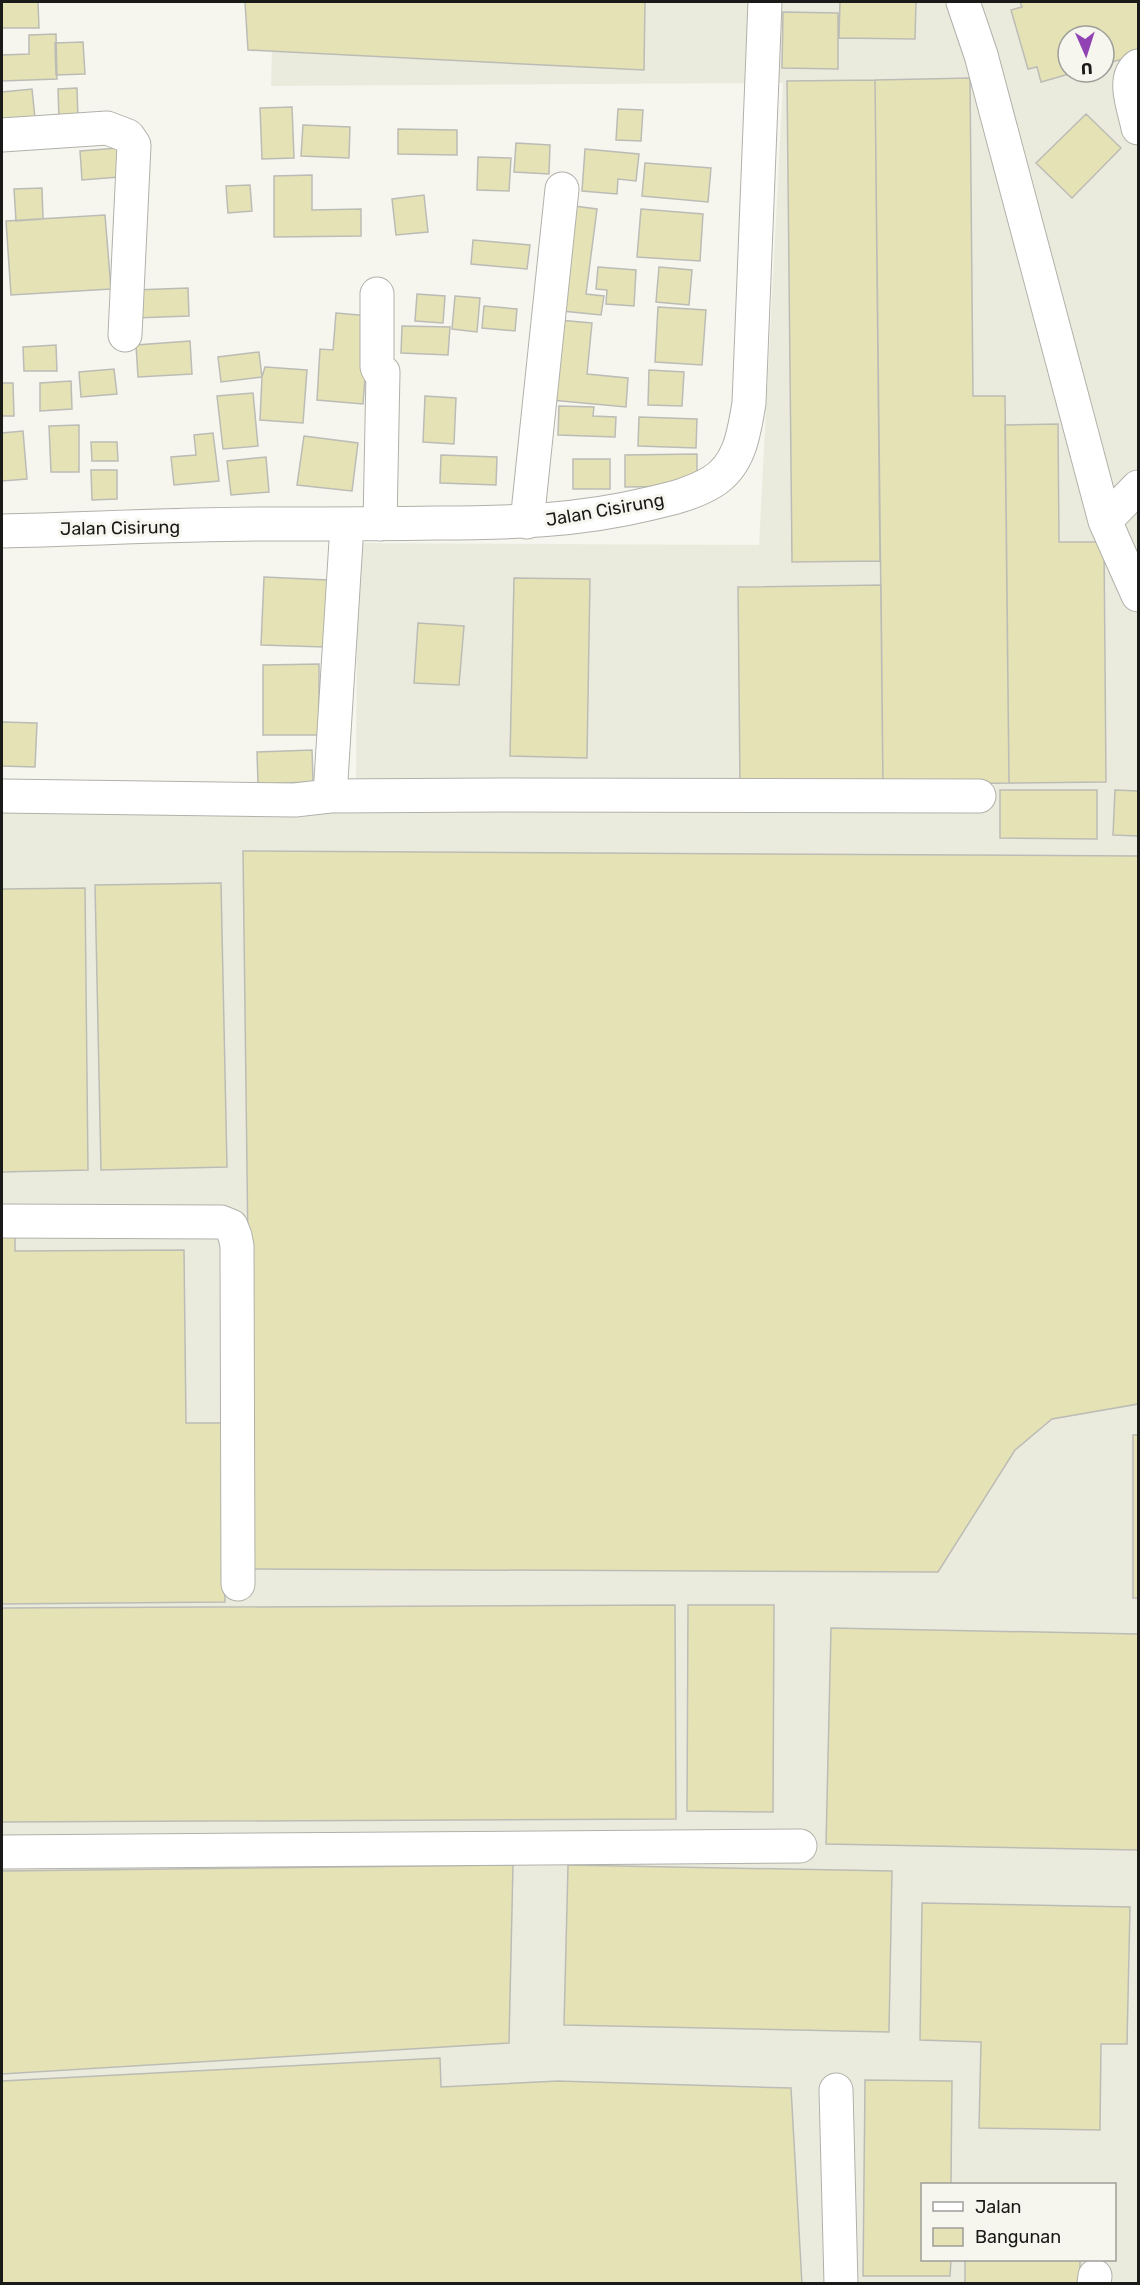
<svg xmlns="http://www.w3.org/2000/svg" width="1140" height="2285" viewBox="0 0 1140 2285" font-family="Rubik,sans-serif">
<rect width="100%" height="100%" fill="#f6f6ef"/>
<path fill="#ebebdd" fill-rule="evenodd" d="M273,2H1138V2283L2,2284V794L356,795L357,543L759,545L783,83L271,86ZM1068,36H1104V72H1068ZM922,2184H1114V2260H922Z"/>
<path fill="#e5e2b5" stroke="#bcbcb6" stroke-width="1.5" d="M2,2H38L39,28H2Z
M245,2H645L644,70L248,50Z
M840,2H916L915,39L839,38Z
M1020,2H1138V55L1104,64V36H1068V72H1076L1041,82L1037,67L1028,69L1011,10L1022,7Z
M783,12L838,13V69L782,68Z
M56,34L57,79L2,81V55L29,54V35Z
M83,42L85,74L56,75L55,43Z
M970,78L973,396H1005L1009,783L883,785L875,80Z
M875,80L880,561L792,562L787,81Z
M77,88L78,119L59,120L58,89Z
M32,89L35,118L2,121V92Z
M292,107L294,158L262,159L260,108Z
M618,109L643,110L641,141L616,140Z
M1086,114L1121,148L1072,198L1036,163Z
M303,125L350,127L349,158L301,156Z
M398,129L457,130V155L398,154Z
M516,143L550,145L549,174L514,172Z
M118,148L119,177L82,180L80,151Z
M585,149L639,154L636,181L618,179L617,194L582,191Z
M478,157L511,158L509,191L477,190Z
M645,163L711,168L708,202L642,196Z
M312,175V210L361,209V236L274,237V176Z
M250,185L252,211L228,213L226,186Z
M42,188L43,219L16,221L14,189Z
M424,195L428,232L396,235L392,199Z
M574,206L597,209L586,294L604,296L601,315L562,311Z
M641,209L703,214L700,261L637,257Z
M105,215L111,289L11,295L6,221Z
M473,240L530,245L527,269L471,264Z
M598,267L636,270L634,306L606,304L607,290L596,289Z
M659,267L692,270L689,305L656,302Z
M188,288L189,316L135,318L134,290Z
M417,294L445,296L443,323L415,321Z
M455,296L480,298L477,332L452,329Z
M484,306L517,309L515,331L482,328Z
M658,307L706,310L702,365L655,362Z
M336,313L370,316L363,404L317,400L320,349L333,350Z
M558,320L592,323L587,374L628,378L626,407L551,400Z
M402,326L450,327L448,355L401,353Z
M190,341L192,374L138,377L136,345Z
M56,345L57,371H24L23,347Z
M259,352L262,377L221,382L218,357Z
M265,367L307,370L303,423L260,420L262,377Z
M114,369L117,394L81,397L79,372Z
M649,370L684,372L682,406L648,405Z
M71,381L72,409L40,411V383Z
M2,383H13L14,416H2Z
M253,393L258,446L223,449L217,396Z
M425,396L456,398L454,444L423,442Z
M559,406L594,407L593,416L616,417L615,437L558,435Z
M639,417L697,419L696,448L638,446Z
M1058,424L1059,542H1104L1106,782L1009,783L1005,425Z
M79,425V472H51L49,426Z
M23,431L27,479L2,481V433Z
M213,433L219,481L174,485L171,457L196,455L194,435Z
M304,436L358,443L352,491L297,485Z
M91,442H117L118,461H92Z
M697,454V486L625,487V455Z
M441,455L497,457L496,485L440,483Z
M266,457L269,492L231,495L227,461Z
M573,459H610V489H573Z
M91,470H117V499L92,500Z
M264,577L328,580L325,647L261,645Z
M514,578L590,579L587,758L510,756Z
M881,585L883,785L740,786L738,587Z
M418,623L464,626L459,685L414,683Z
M319,664V735H263V665Z
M2,722L37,723L35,767L2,766Z
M312,750L313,782L258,784L257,752Z
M1000,790H1097V839L1000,838Z
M1115,790L1138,791V836L1113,835Z
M243,851L1138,856V1404L1052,1419L1015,1450L938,1572L252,1569Z
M221,883L227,1167L101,1170L95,885Z
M85,888L88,1170L2,1172V889Z
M2,1232H15V1251L184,1250L186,1423H223L225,1602L2,1604Z
M1133,1435H1138V1598H1133Z
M675,1605L676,1819L2,1822V1608Z
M688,1605H774L773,1812L687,1811Z
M831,1628L1138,1634V1850L826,1844Z
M513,1865L509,2043L2,2074V1871Z
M568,1865L892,1871L889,2032L564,2025Z
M922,1903L1130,1907L1127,2044H1101L1100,2130L979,2128L981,2042L920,2040Z
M440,2058L441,2087L558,2081L791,2088L802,2284H2V2081Z
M865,2080L952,2081L951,2184H922V2260H951L950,2276H863Z
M965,2260H1080V2284H965Z"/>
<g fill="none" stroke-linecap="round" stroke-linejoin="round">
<defs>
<path id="minor" d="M963,2L981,55L1105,521L1138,595
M1138,66C1121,79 1135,110 1138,128
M2,135L107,128L128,136L134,145L125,335
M377,294V367L379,371L383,372L380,524
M1105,521L1138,487
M527,522L562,189
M2,796L295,800L330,796L499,795L979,796
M330,796L347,525
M2,1221L221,1222L231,1226L235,1236L237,1246L238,1584
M2,1852L800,1846
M836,2090L841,2284
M1094,2284L1095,2276"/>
<path id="major" d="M2,531C90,529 180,524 269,524C325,524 381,524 437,523C508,523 578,521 648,504C670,499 692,494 712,482C740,465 744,433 749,403L765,2"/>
</defs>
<use href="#minor" stroke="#b1b1ab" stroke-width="35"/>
<use href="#major" stroke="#b1b1ab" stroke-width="35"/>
<use href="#minor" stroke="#fff" stroke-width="33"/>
<use href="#major" stroke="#fff" stroke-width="33"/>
</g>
<g text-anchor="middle" stroke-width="6" stroke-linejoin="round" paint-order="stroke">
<g font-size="18" fill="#1a1a18" stroke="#f6f6ef">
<text transform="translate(605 510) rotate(-10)" y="6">Jalan Cisirung</text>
<text transform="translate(120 528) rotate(-1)" y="6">Jalan Cisirung</text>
</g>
</g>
<rect width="1140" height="2285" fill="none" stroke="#1a1a18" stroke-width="6"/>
<rect x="921" y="2183" width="195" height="78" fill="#f6f6ef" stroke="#9e9e99" stroke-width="1.5"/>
<rect x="933" y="2202" width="30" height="9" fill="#ffffff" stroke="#9e9e99" stroke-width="1.5"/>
<text x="975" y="2213" font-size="18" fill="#1a1a18">Jalan</text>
<rect x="933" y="2228" width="30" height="18" fill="#e5e2b5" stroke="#9e9e99" stroke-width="1.5"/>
<text x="975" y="2243" font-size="18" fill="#1a1a18">Bangunan</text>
<g transform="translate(1086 54) rotate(177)"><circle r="28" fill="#f6f6ef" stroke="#9e9e99" stroke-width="1.5"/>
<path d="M0-4.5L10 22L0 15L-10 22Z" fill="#9143b3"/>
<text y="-9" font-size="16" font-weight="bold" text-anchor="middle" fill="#1a1a18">U</text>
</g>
</svg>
